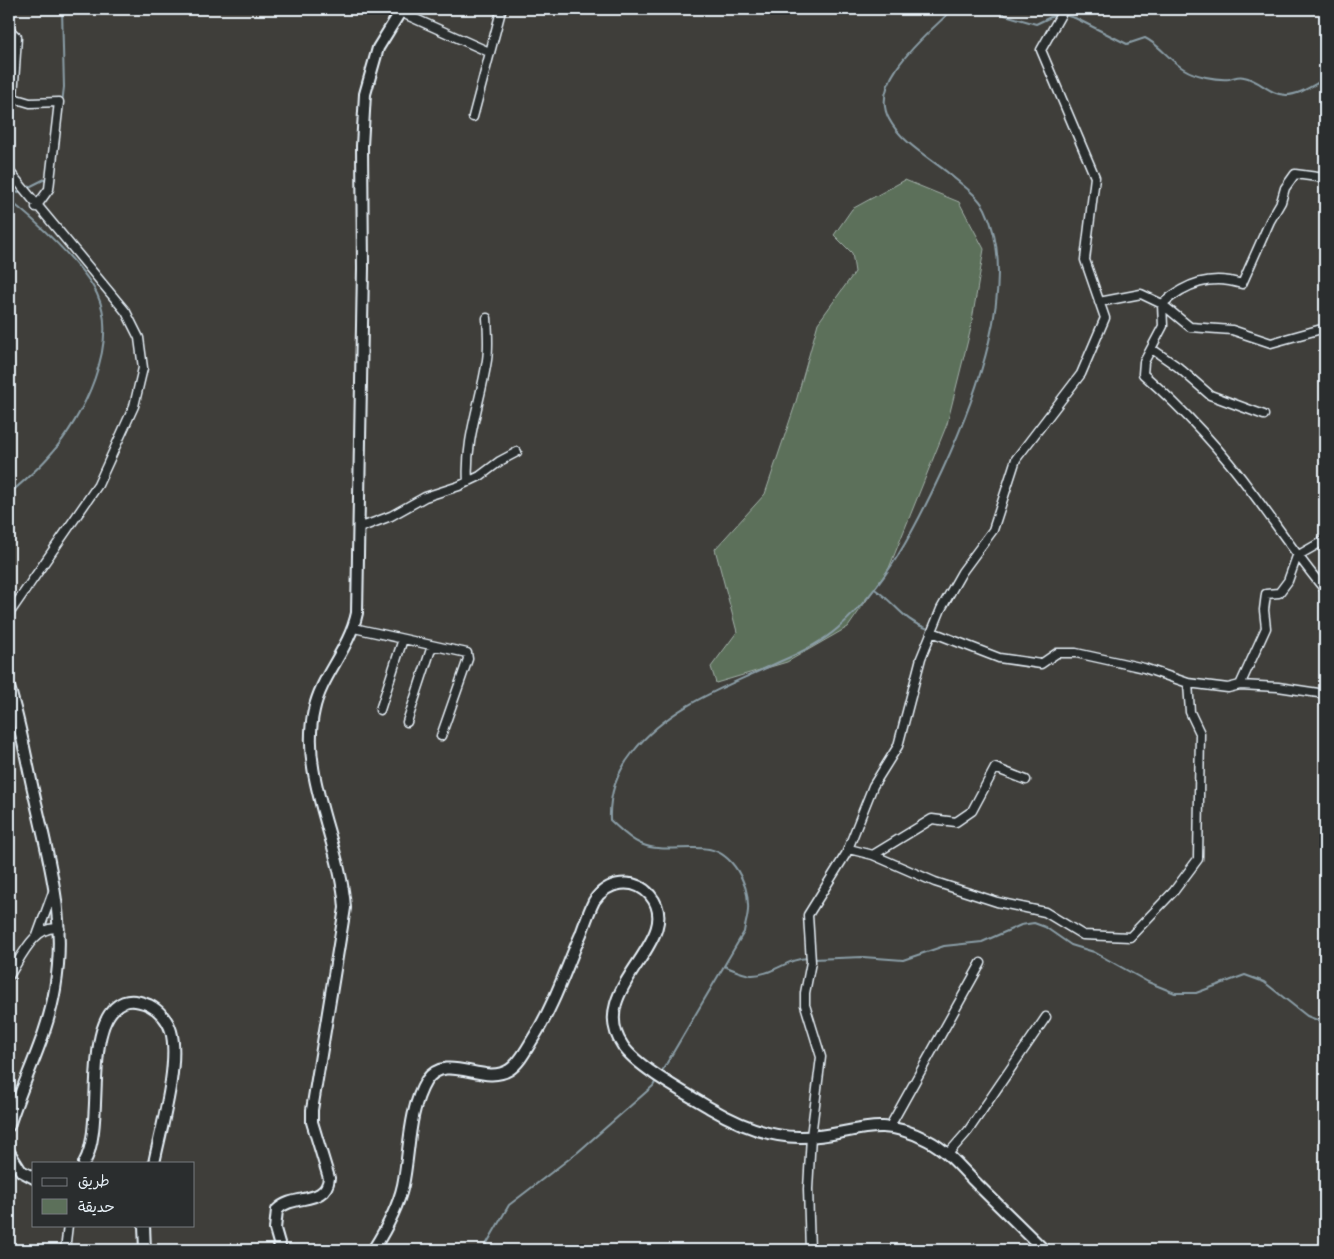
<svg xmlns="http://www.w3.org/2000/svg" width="1334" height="1259" viewBox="0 0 1334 1259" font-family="'Patrick Hand','Playpen Sans Arabic',sans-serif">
<rect width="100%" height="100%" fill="#3f3e3a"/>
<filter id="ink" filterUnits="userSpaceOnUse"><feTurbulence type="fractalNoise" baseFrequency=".02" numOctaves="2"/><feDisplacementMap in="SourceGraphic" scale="10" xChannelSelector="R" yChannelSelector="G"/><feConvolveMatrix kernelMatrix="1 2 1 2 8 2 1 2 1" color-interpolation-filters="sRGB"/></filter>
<g filter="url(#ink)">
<path fill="#5c705a" stroke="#a2b0a9" d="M905,180L959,202L984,249L970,332L947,424L889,568L848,627L787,662L716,683L711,667L737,632L715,549L765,494L795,405L818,323L855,272L852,253L834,235L852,209Z"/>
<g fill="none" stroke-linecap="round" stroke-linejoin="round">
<path stroke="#8a9da6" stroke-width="2" d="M62,9L64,87L62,104
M997,9L1005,15L1036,24L1057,14
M1064,15L1075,18L1127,44L1145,38C1160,45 1169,60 1184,69C1195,76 1216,80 1229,79C1234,78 1239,75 1244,77C1260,80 1270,95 1286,95C1300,95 1313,85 1325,79
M57,156L60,126
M27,188L47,178
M9,196L23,190
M9,200C34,219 84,266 97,294C120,343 83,418 50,455C38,469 23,482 9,494
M876,590C895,603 904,621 926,628
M813,959L863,957L903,960L944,946L982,942L1021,925L1034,923L1045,927L1071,945L1094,952L1148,982L1175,993H1196L1245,975L1264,982L1307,1016L1325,1023
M724,966C732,969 742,974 751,975C771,976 788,958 808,958
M661,1073L744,932C745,924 749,914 748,905C748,883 733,854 709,849C689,845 660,853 641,844C629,839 620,829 610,820C609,795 617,772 633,752C670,705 726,687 779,662C800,653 821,643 838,628C886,586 915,529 942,471C974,402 1021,282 985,209C977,194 959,183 947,172C928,157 901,142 889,119C868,80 928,34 953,9
M483,1250L509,1205L578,1152L653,1086L657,1079"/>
<defs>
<path id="street" d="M400,12L489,52
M9,30L17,37L13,98L30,103L59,102L49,189L36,207
M473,117L501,11
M9,171L126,312L139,338L143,368L134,406L98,485L9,614
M1325,178L1295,174L1285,188L1281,202L1270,221L1242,284C1211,274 1186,283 1162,304L1163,326L1144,362L1143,374C1184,410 1222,451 1254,495C1278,527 1299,559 1325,590
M1099,302L1141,294L1162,304L1190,327L1232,330L1271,343L1325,328
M1152,349L1178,367L1210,395L1264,415
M468,482C465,439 481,401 487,360C489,346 488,332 487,318
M359,528L391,516L425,497L459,486L480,476L500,461L517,452
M354,628L467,653L468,659L441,736
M932,632L999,658L1041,664L1057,653H1076L1144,668L1188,683L1228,688L1240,685L1266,628L1264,610L1266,594L1279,593L1288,581L1297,556L1325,540
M1240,685L1278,687L1325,694
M380,710L403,639
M407,722L432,646
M849,849L873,855L935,882L997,902L1045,912L1083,935L1130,937L1174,891L1198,859L1200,733L1190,712L1188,683
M873,855L932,819L956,822L972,811L995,768L1026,780
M38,933L53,892
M9,976C21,958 35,923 60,929
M889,1128L981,963
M947,1155L968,1131L1046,1017
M65,1250L68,1225
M810,1250L808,1189L811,1136L821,1057L805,1005V993L811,962L808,915L846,854L873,786L898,746L921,658L941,609L962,572L993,530L1016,459L1081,374L1105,318L1085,260L1095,177L1041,50L1064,9"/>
<path id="secondary" d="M9,687C20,722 26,759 34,794C49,862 67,919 55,989C47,1038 23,1080 9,1126
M9,1152L21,1171L34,1178
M84,1163C107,1125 80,1020 124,1002C132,999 142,1002 149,1005C159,1010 168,1020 171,1031C180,1063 161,1129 154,1163
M144,1225L145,1250
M281,1250L275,1229L277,1210C293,1193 326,1206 329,1178L312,1122V1110L345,908C341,844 299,775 314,710C321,676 349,650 357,613L363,268L362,146L365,94L378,48L402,9
M373,1250C385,1231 398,1208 403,1185C410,1152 408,1111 426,1081C446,1051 483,1086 509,1070C520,1063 527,1048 534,1037C554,1005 566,968 581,934C585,923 589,911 594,901C607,881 634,877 650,895C688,940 583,989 623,1046C638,1068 687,1094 710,1108C737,1124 768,1137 799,1137C850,1138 874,1112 927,1140C945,1149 959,1165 972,1179C996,1203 1020,1226 1044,1250"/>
</defs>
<use href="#street" stroke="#e8f1f8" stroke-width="11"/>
<use href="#secondary" stroke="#e8f1f8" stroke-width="14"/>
<use href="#street" stroke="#2a2d2e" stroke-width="8"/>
<use href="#secondary" stroke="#2a2d2e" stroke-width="10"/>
</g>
</g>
<rect width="1334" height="1259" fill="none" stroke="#2a2d2e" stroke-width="30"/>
<rect x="15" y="15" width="1304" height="1229" fill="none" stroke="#e8f1f8" stroke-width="2" filter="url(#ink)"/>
<rect x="32" y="1162" width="162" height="65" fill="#2a2d2e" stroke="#767b7f"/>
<rect x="42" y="1178" width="25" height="8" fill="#2a2d2e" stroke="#767b7f"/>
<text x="78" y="1186" font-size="15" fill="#e8f1f8">طريق</text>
<rect x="42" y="1199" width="25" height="15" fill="#5c705a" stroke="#767b7f"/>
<text x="78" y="1212" font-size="15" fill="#e8f1f8">حديقة</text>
</svg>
